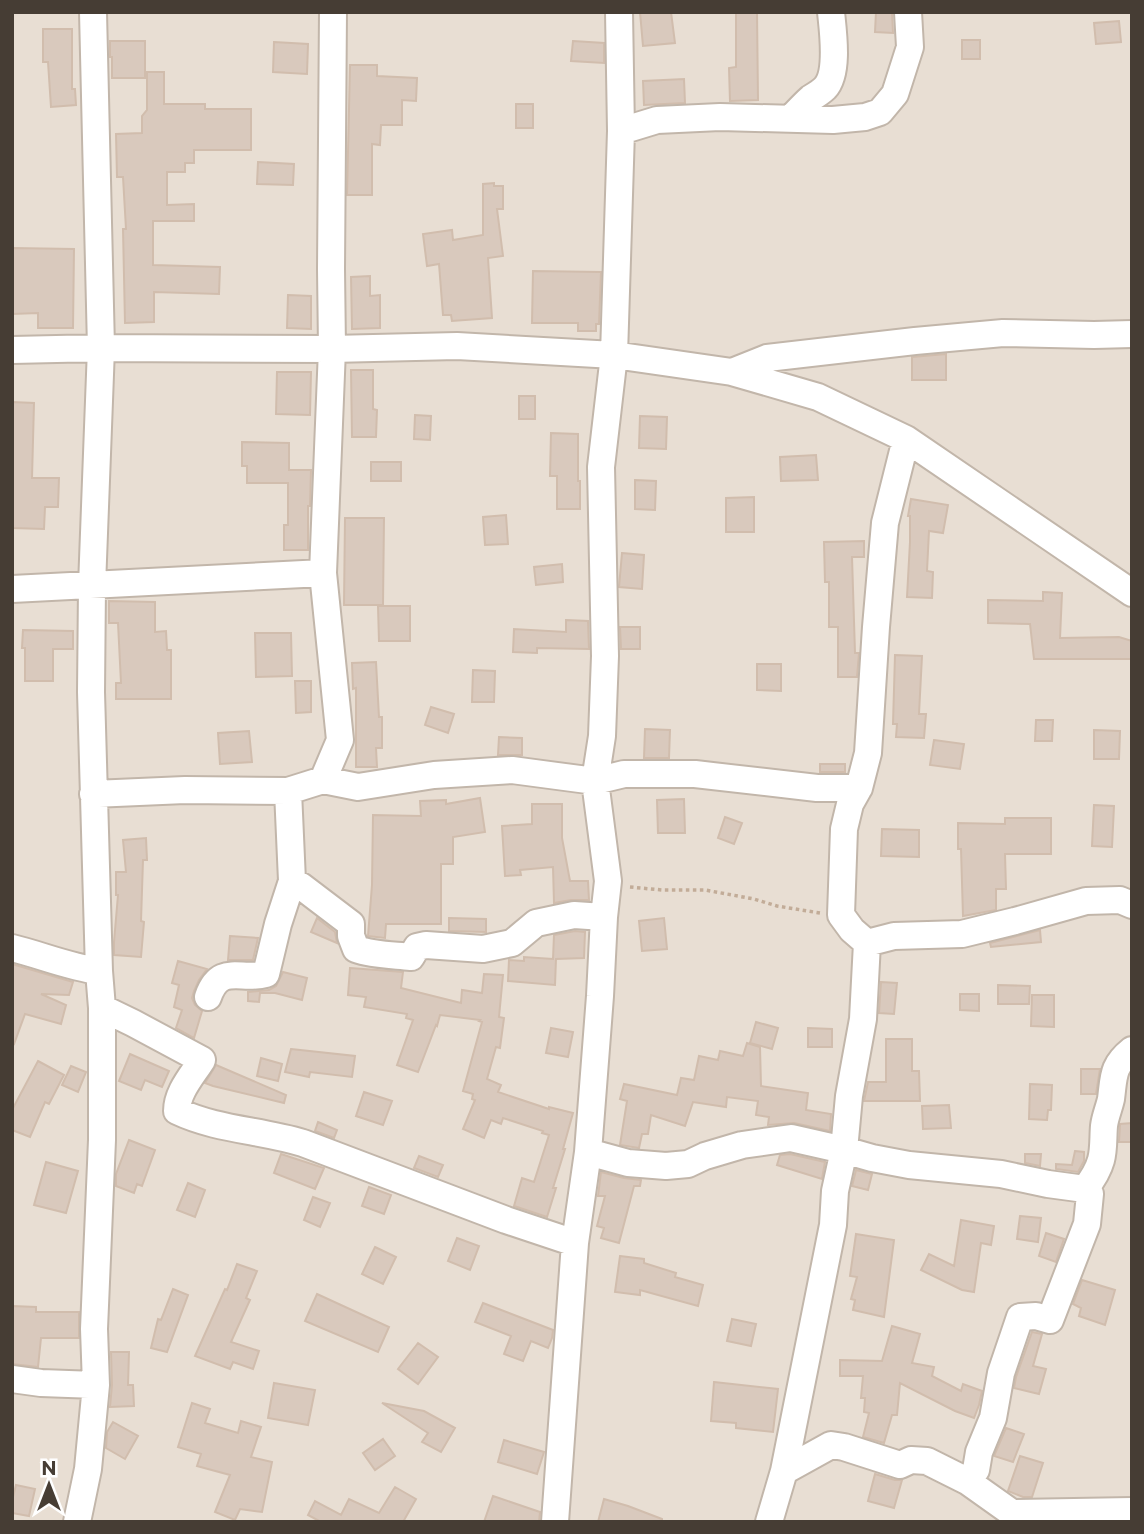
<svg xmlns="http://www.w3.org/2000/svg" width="1144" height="1534" viewBox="0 0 1144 1534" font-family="Montserrat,sans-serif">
<rect width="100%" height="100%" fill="#f3ede5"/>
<path fill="#e8ded3" d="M12,12H1132V1522H12Z"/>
<path fill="#d9c9bd" stroke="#d1bdad" stroke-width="2" d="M640,12H671L675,43L643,46Z
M736,12H757L758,100L730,101L729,68L736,67Z
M876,12H892L893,33L875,32Z
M1119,21L1121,42L1096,44L1094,23Z
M43,29H72V89H75L76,105L51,107L48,62H43Z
M962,40H980V59H962Z
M110,41H145V78H112V57H110Z
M573,41L604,43V63L571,61Z
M274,42L308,44L307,74L273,72Z
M350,65H377V76L417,78L416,101L402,100V125H381L380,145L372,144V195H347Z
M147,72H164V104H205V109H251V150H194V163H185V172H167V205L194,204V221H153V265L220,267L219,294L154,292V322L125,323L123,229H126L123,177H117L116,134L142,133V116L147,110Z
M684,79L685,103L644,105L643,81Z
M516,104H533V128H516Z
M258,162L294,164L293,185L257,184Z
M494,183V186H503V209H497L503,256L488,258L492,318L452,321L451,315H443L439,264L427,266L423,234L452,230L453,240L483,235V184Z
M12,248L74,249L73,328H38V313L12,314Z
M533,271L601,272L599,324H596V331H578V323H532Z
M370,276V296L380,295V328L352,329L351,277Z
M288,295L311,296V329L287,328Z
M946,354V380H912V357Z
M351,370H373V409L377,410L376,437H352Z
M277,372H311L310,415L276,414Z
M519,396H535V419H519Z
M12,402L34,403L32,478H59L58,507H45L44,529L12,528Z
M415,415L431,416L430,440L414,439Z
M640,416L667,417L666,449L639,448Z
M551,433L578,434V481H580V509H557V476H550Z
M242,442L289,443V470H311L310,506H308V550H284V525H288V483H247V466H242Z
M816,455L818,480L781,481L780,457Z
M371,462H401V481H371Z
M635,480L656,481L655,510L635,509Z
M754,497V532H726V498Z
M911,499L948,505L943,533L929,531L927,571L933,572L932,598L907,597L910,542V516H908Z
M506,515L508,544L485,545L483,517Z
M345,518H384L383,605H344Z
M864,541V557H852L855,653H859L857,677H838V627H829V582H825L824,542Z
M622,553L644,555L642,589L619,587Z
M562,564L563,582L536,585L534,567Z
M1043,592L1062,593L1060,638L1119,637L1132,641V659H1034L1030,624L988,623V600L1043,601Z
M109,601L155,602V632L166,631L167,650H171V699H116V683H121L118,623H109Z
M378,606H410V641H379Z
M566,620L588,621L589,649L537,648V653L513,652L514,629L566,632Z
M620,627H640V649H621Z
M23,630L73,631V649H53V681H25V648H22Z
M255,633H291L292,676L256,677Z
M895,655L922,656L919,714H926L924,738L896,737L897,724H893Z
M376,662L379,717H382V748H376L377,767H356V688L353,689L352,663Z
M757,664H781V691L757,690Z
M473,670L495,671L494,702H472Z
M295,681H311V712L296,713Z
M431,707L454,714L448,733L425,725Z
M1036,720H1053L1052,741H1035Z
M645,729L670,730L669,758H644Z
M1094,730L1120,731L1119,759H1094Z
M249,731L252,762L220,764L218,733Z
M499,737L522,738V755H498Z
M934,740L964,744L960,769L930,765Z
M820,764H845V772H820Z
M480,798L485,832L453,837V864H441V924H386L385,938L368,936L372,885L373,815L421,816L420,801L446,800V804Z
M684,799L685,833H658L657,800Z
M532,804H562V838L570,881H588L589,900H571L554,903L553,867L520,870L521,875L505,876L502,826L532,824Z
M1094,805L1114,806L1112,847L1092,846Z
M725,817L742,823L734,844L718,838Z
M1005,818H1051V854H1005L1006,889H996V910L963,916L961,849H958V823L1005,824Z
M882,829L919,830V857L881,856Z
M146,838L147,860H143L141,921L144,922L141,957L114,955V942L118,895H116V872H126L123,840Z
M317,918L335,932L337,943L311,932Z
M449,918L486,919V932L449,931Z
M664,918L667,949L642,951L639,921Z
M1040,930L1041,942L991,947L990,943Z
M575,931L585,932L584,958L556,959L555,985L508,981L509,960L524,961V957L553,959L554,935Z
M230,936L258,938L253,960H228Z
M178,961L207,969L199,980L194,991L192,998L195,1005L202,1011L194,1038L176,1028L182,1010L174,1007L179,985L172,983Z
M12,964L73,982L69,995L41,994L66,1005L61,1024L25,1014L14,1044L12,1043Z
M350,968L403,972L401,988L461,1003L462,990L482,993L484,974L503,975L499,1017L504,1018L500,1048L496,1047L487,1079L501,1085L498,1092L549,1109V1107L573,1113L563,1149H565L553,1188H556L547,1217L514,1206L522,1178L534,1182L549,1135L542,1133L543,1131L503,1118L501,1124L491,1120L484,1138L463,1129L475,1100L472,1099L473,1094L463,1091L482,1022L479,1021L480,1020L440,1015L437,1026L436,1025L418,1072L397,1065L413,1020L406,1018L407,1014L364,1007L366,997L348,995Z
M283,972L307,978L302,1000L275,993H260L259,1002L248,1001V992L269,990L276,986Z
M881,982L897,983L894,1014L879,1013Z
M998,985L1030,986L1029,1004H998Z
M960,994H979V1011L960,1010Z
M1032,995H1054V1027L1031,1026Z
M756,1022L778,1028L772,1049L750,1043Z
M551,1028L573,1032L568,1057L546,1053Z
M808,1028L832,1029V1047H808Z
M886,1039H912V1071H919L920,1101H864L868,1082H886Z
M747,1043L760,1047L761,1086L808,1093L806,1110L831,1114L830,1131L794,1123L768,1125L769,1117L756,1115L758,1101L727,1097L726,1107L693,1102L685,1126L651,1115L648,1134H642L639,1148L620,1145L627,1101L620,1099L624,1084L677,1095L681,1078L694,1080L699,1056L718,1060L720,1051L743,1056Z
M291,1049L355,1056L352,1077L310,1072L309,1077L285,1072Z
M130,1054L169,1071L162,1087L145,1080L141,1090L119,1081Z
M261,1058L282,1064L278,1081L257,1076Z
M38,1061L64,1075L49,1104L45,1102L30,1137L12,1130V1110Z
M216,1065L286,1095L284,1103L213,1086L205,1083Z
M71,1066L86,1072L78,1092L62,1085Z
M1081,1069H1100L1096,1094H1081Z
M1030,1084L1052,1085L1051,1110H1048L1047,1120L1029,1119Z
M364,1092L392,1101L383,1125L356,1116Z
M949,1105L951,1128L923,1129L922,1106Z
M318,1122L337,1130L334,1138L315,1131Z
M1132,1123V1142H1119L1120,1124Z
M129,1140L155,1150L142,1186L137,1184L134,1193L116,1186V1174Z
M1075,1151L1084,1152V1161L1078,1172L1056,1169V1164L1072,1165Z
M281,1154L324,1168L315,1189L274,1173Z
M790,1154L825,1162L822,1179L777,1165L780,1155Z
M1025,1154H1041L1040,1166L1025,1163Z
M419,1156L443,1165L438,1177L414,1168Z
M46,1162L78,1171L66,1213L34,1205Z
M856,1170L872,1174L868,1190L852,1186Z
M601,1172L624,1178L641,1180L640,1186H634L619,1243L601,1238L604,1228L597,1226L605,1196H598Z
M188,1183L205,1190L195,1217L177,1210Z
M369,1187L391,1195L384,1214L362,1206Z
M313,1197L330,1203L320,1227L304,1220Z
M1020,1216L1041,1218L1038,1242L1017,1239Z
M961,1220L994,1226L991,1245L981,1243L974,1292L962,1290L921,1270L929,1254L954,1266Z
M1046,1233L1064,1239L1056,1262L1039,1256Z
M856,1234L894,1240L884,1317L853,1310L855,1300L851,1299L857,1277L850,1276Z
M457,1238L479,1246L470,1270L448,1261Z
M375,1247L396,1257L383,1284L362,1274Z
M620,1256L644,1259V1263L676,1273L675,1277L703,1285L698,1306L640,1290V1295L615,1292Z
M237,1264L257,1271L246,1298L250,1300L231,1342L259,1351L253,1369L233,1362L230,1369L195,1356L225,1289L227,1290Z
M1082,1280L1115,1290L1105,1325L1079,1316L1081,1308L1073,1304Z
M173,1289L188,1295L167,1352L151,1348L158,1319L161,1320Z
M317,1294L389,1327L378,1352L305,1321Z
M483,1303L553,1330L552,1338L548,1348L531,1341L523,1361L504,1354L511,1336L475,1322Z
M12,1306L36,1307V1312H79V1338H41L38,1367L12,1364Z
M732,1319L756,1324L751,1346L727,1341Z
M892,1326L920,1334L912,1363L934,1367L932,1376L961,1391L963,1384L982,1391L979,1405L974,1418L955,1411L900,1383L897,1415H892L884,1443L863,1437L869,1413L864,1412L865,1398H861L863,1376H840V1360L882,1361Z
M1032,1332L1042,1334L1033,1366L1046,1369L1039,1394L1014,1388L1016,1377Z
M418,1343L438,1357L418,1384L398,1369Z
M111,1352H129L128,1385H133L134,1406L110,1407L112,1385Z
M714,1382L778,1389L773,1432L736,1428V1423L711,1421Z
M274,1383L315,1390L308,1425L268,1418Z
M192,1403L210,1409L205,1423L238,1433L241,1421L261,1427L251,1457L272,1462L262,1512L240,1509L235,1520L215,1512L230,1475L197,1466L201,1454L178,1447Z
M382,1403L424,1411L455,1428L441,1452L422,1442L428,1433Z
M113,1422L138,1436L125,1459L106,1448L107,1432Z
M1006,1428L1024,1434L1013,1462L994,1456Z
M383,1439L395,1456L375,1470L363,1453Z
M504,1440L544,1452L537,1474L498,1462Z
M1020,1456L1043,1463L1032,1497H1023L1008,1491Z
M875,1474L895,1480H902L894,1508L868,1501Z
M16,1485L35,1489L29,1516L12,1513V1501Z
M395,1487L416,1499L403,1522H321L308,1515L315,1501L341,1515L349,1499L379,1513Z
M493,1496L540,1512L539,1522H484Z
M604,1499L628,1506L662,1519V1522H598Z"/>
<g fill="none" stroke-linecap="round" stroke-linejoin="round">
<defs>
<path id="minor" d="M791,118C798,111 804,104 811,98C816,95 821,92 825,88C839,73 833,32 831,12
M621,131L657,120L720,117L833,120L865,117L880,112L895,94L910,47L908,12
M12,350L101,348L332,349L457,346L614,355L732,372L818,397L906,439L1132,593
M732,372L767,358L915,341L1003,333L1094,335L1132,334
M12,589L323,573
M323,780L340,740L323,573L332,349L331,269L333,12
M93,794L185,790L288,791L323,780L358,787L434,775L512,770L595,781L624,774H695L817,788H859
M292,881L301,886L351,924V936L356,949C373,955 392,955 411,957L417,947L426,945L483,949L512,943L536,923L574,915L604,917
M867,943L894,936L962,934L1015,921L1086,901L1120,900L1132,905
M12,948C41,955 69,967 99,971
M208,997C220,963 240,981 266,974L278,924L292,881L288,791
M102,1008L133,1023L202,1060C192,1076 177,1092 177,1111C217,1130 261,1130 303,1143L506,1220L575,1243
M588,1152L628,1163L666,1166L688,1164L705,1156L742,1145L791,1138L844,1150L872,1158L909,1165L1001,1174L1048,1184L1085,1189
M1085,1189C1092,1180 1098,1171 1101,1160C1104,1149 1103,1137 1104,1126C1105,1117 1109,1108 1111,1099C1114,1076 1112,1066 1132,1050
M12,1379L41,1383L96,1385
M784,1471L831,1445L844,1447L900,1465L911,1460L927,1461L967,1481L1012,1513L1132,1511
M967,1481L976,1470L979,1452L993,1418L1001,1373L1020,1317L1036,1316L1050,1320L1087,1224L1090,1194L1085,1189
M77,1522L88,1469L96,1385L94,1329L102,1140V1008L99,971L91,692L92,586L101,348L93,12
M555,1522L575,1243L588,1152L600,996L604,917L608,881L595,781L602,736L605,656L601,467L614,355L621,131L619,12
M769,1522L784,1471L833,1225L835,1191L844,1150L849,1096L863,1019L867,943L852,930L841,915L844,829L850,804L859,788L868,753L876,627L885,523L906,439"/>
</defs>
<use href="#minor" stroke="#c2b6aa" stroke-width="30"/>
<path stroke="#c2ac98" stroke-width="3.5" stroke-dasharray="3.5 3.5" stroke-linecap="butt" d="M630,887L662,890H705L754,899L777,906L820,913"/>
<use href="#minor" stroke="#fff" stroke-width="26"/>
</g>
<rect width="1144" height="1534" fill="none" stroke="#463d34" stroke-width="28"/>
<g transform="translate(49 1485)" stroke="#ffffff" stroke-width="5" paint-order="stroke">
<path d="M0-5L12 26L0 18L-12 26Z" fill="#463d34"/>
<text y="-10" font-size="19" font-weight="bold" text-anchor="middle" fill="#463d34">N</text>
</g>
</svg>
